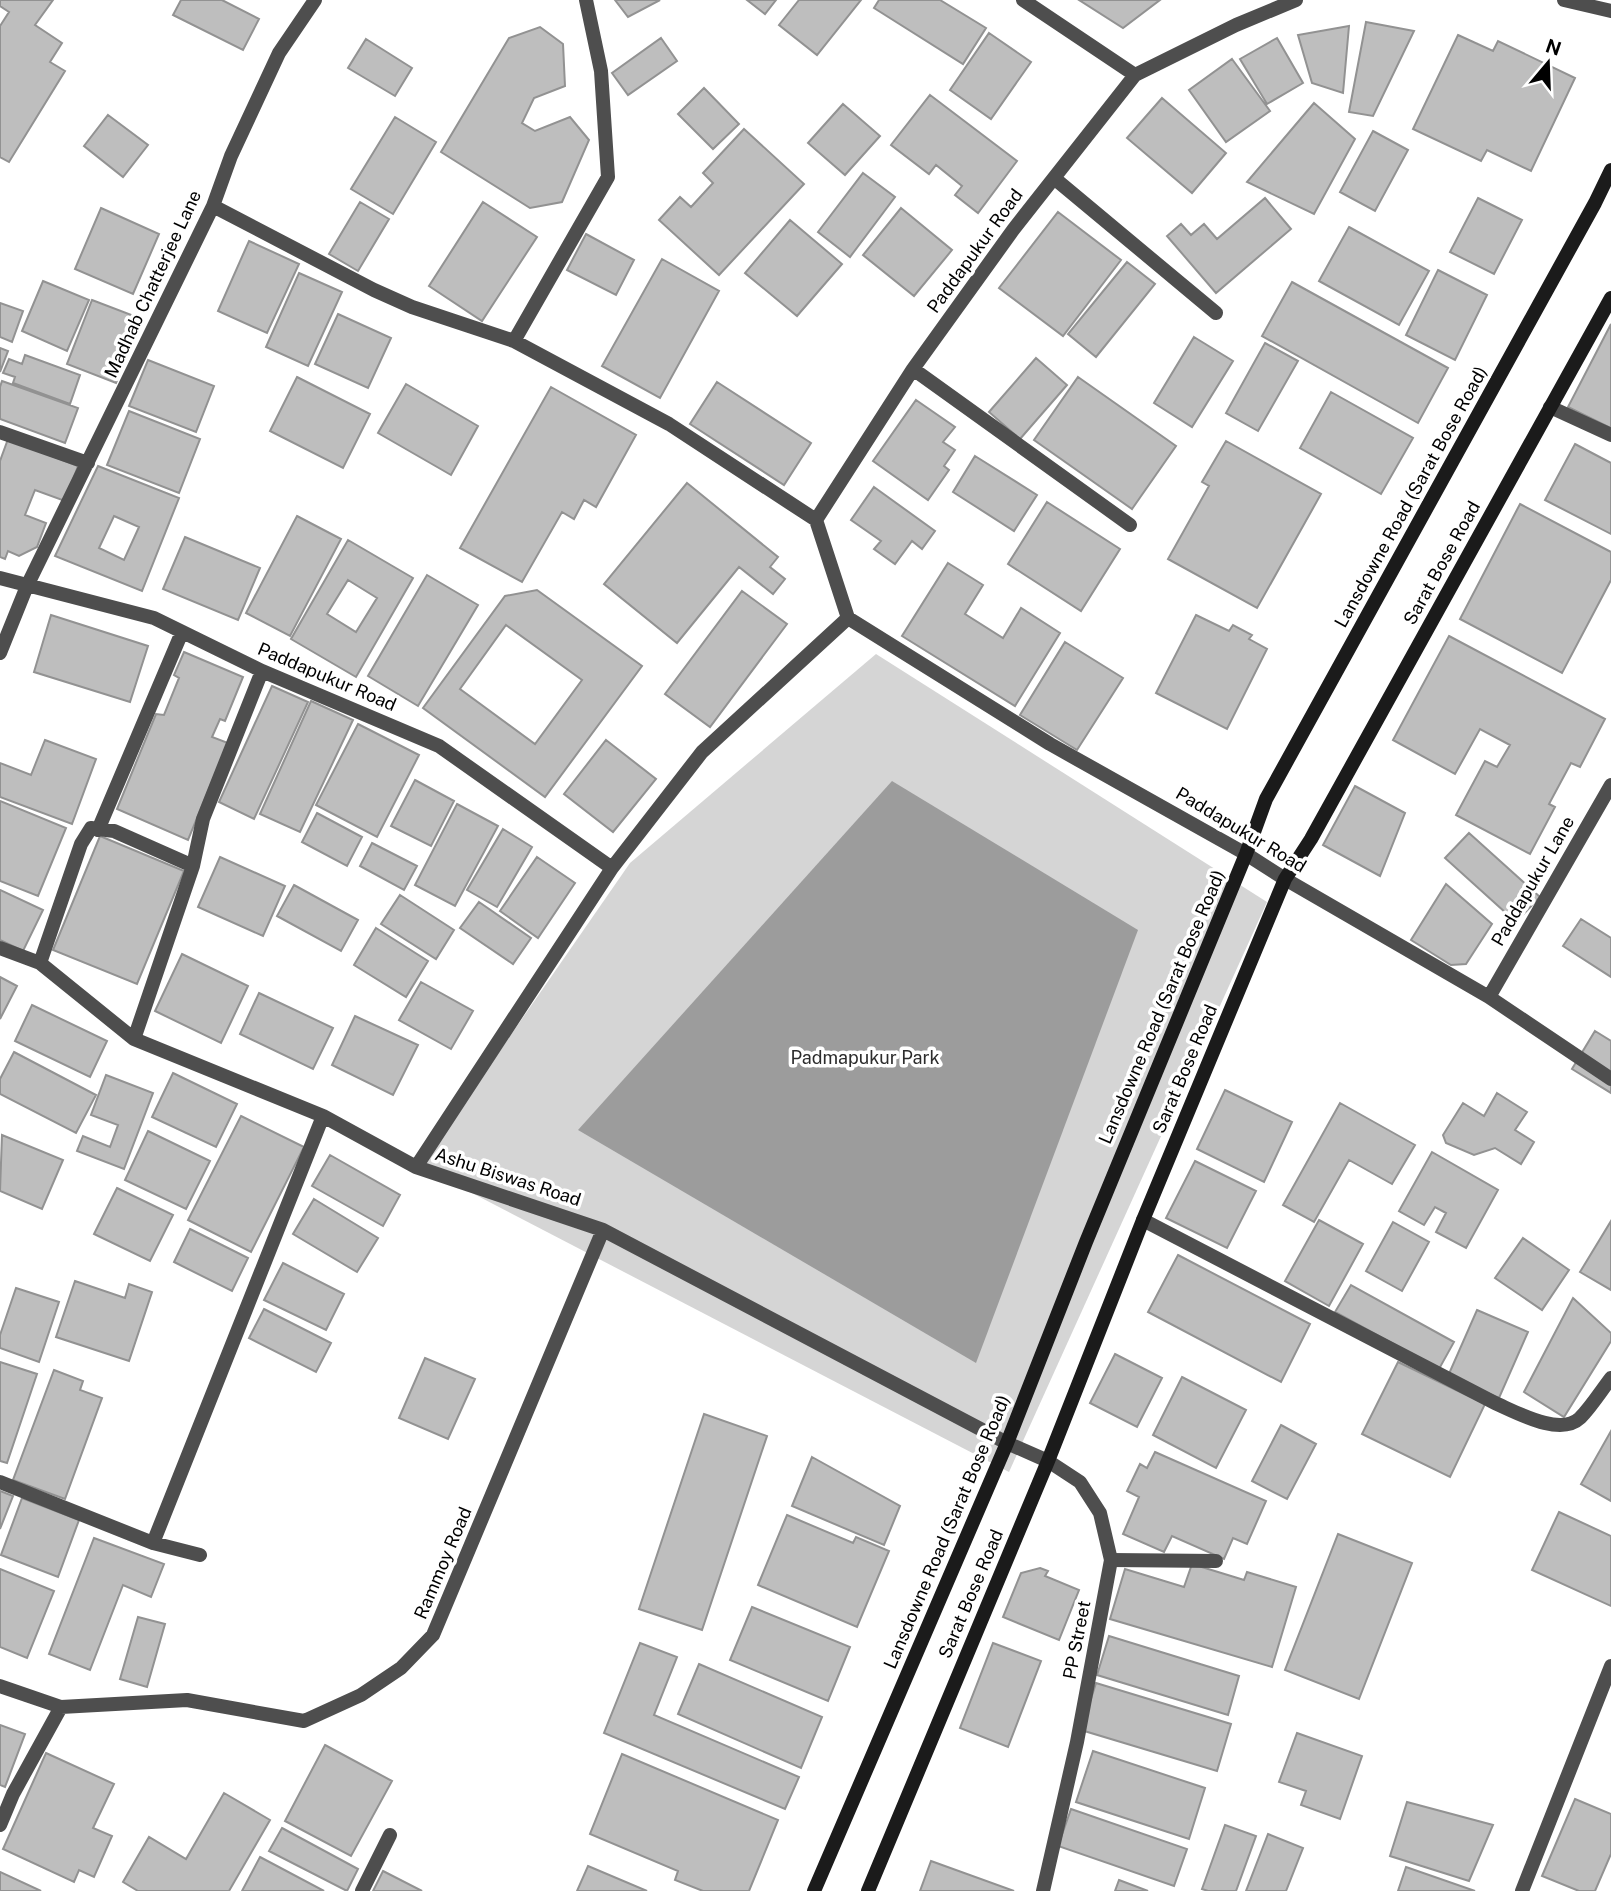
<svg xmlns="http://www.w3.org/2000/svg" width="1611" height="1891" viewBox="0 0 1611 1891" font-family="'Public Sans',sans-serif">
<rect width="100%" height="100%" fill="#fff"/>
<path fill="#d5d5d5" d="M876,654L1267,902L1009,1472L420,1166L630,863Z"/>
<path fill="#9c9c9c" d="M892,781L1138,930L976,1363L578,1130Z"/>
<path fill="#bebebe" stroke="#929292" stroke-width="2" fill-rule="evenodd" d="M0,0H53L35,25L62,43L50,62L65,71L9,162L0,157V26L9,12L0,6Z
M181,0H222L259,19L243,50L173,15Z
M615,0H660L628,17Z
M747,0H776L765,14Z
M799,0H861L817,55L779,25Z
M879,0H940L986,28L963,64L874,8Z
M1079,0H1160L1123,28Z
M1366,22L1414,31L1373,116L1349,112Z
M1349,26L1343,93L1312,83L1298,35Z
M540,27L563,44L565,86L534,98L522,123L535,131L570,117L589,140L562,202L530,208L441,152L509,38Z
M989,33L1031,62L991,119L950,90Z
M1458,35L1493,51L1498,41L1575,78L1531,171L1487,150L1481,161L1413,129Z
M661,38L677,61L628,95L612,73Z
M1277,38L1303,83L1267,104L1240,59Z
M366,39L412,68L395,96L348,68Z
M1232,59L1270,111L1226,142L1189,90Z
M704,88L739,124L713,149L678,114Z
M930,95L1017,161L978,213L955,195L962,186L936,165L929,174L891,145Z
M1162,98L1226,153L1192,193L1127,138Z
M1314,103L1355,139L1314,214L1247,182Z
M843,104L880,136L845,175L808,143Z
M108,115L148,145L123,177L84,146Z
M395,117L436,142L393,214L351,189Z
M744,129L804,184L719,275L659,220L680,197L691,207L713,183L703,173Z
M1373,131L1408,150L1375,211L1340,192Z
M863,173L895,197L850,257L818,232Z
M1265,198L1291,229L1216,293L1167,236L1181,224L1191,235L1204,224L1217,239Z
M1478,198L1522,220L1494,274L1450,252Z
M360,202L389,219L358,271L329,254Z
M483,202L537,237L482,321L429,286Z
M101,208L159,234L133,294L75,269Z
M901,208L952,250L914,296L863,255Z
M1058,212L1121,260L1063,336L999,288Z
M790,220L842,264L797,316L745,273Z
M1349,227L1429,271L1399,325L1319,281Z
M586,234L634,260L616,295L567,270Z
M249,241L299,264L267,333L218,311Z
M662,259L719,291L660,398L602,366Z
M1127,262L1155,284L1096,357L1068,334Z
M1438,270L1487,295L1455,360L1406,335Z
M299,273L342,292L308,366L266,347Z
M43,281L89,300L67,351L22,331Z
M1292,282L1448,368L1418,423L1262,336Z
M92,300L142,319L116,383L67,364Z
M0,303L23,311L12,342L0,337Z
M338,314L391,338L368,388L315,364Z
M1611,324V428L1568,407Z
M1194,337L1233,361L1192,427L1154,403Z
M1265,343L1298,361L1258,431L1226,413Z
M0,348L8,351L0,372Z
M25,355L80,375L70,404L13,383L15,377L3,373L9,359L22,364Z
M1036,358L1067,385L1020,439L989,412Z
M148,360L214,386L196,432L129,406Z
M297,377L370,414L343,468L270,431Z
M1078,377L1176,446L1132,509L1034,440Z
M2,381L78,408L65,443L0,419V387Z
M717,382L811,443L784,485L690,424Z
M406,384L478,426L451,475L378,433Z
M551,387L636,435L596,507L584,500L574,519L562,512L522,582L460,548Z
M1331,392L1413,438L1381,494L1300,448Z
M916,400L955,427L943,442L955,450L944,466L949,470L928,500L873,461Z
M129,411L200,439L179,493L107,465Z
M8,439L78,466L65,501L35,490L25,515L46,523L37,547L19,556L8,551L5,559L0,557V461Z
M1226,441L1321,494L1257,608L1168,559L1209,486L1202,482Z
M1575,444L1611,463V534L1545,500Z
M975,456L1037,495L1014,531L953,492Z
M98,466L179,498L142,591L55,556ZM114,516L139,527L124,560L99,548Z
M687,483L778,557L770,567L785,579L773,594L739,567L677,643L604,584Z
M874,487L935,531L922,549L912,541L895,564L874,549L881,541L851,520Z
M1047,502L1120,549L1081,611L1008,564Z
M1520,504L1611,552V580L1562,673L1460,619Z
M297,516L341,539L290,636L246,613Z
M185,537L260,568L238,620L163,589Z
M348,540L413,578L356,677L291,639ZM348,580L377,598L356,632L327,614Z
M948,563L983,585L965,614L1003,638L1021,608L1060,633L1015,706L902,636Z
M427,575L478,605L418,706L368,676Z
M537,590L642,666L545,797L423,708L505,596ZM506,625L582,680L535,744L460,689Z
M742,591L787,624L710,727L665,694Z
M51,615L148,646L130,702L34,672Z
M1196,615L1229,631L1233,625L1252,635L1249,639L1267,649L1227,729L1156,693Z
M1449,636L1605,719L1580,767L1571,763L1549,804L1555,807L1530,854L1456,815L1485,761L1497,767L1510,745L1480,729L1455,774L1393,740Z
M1065,642L1123,678L1077,750L1020,715Z
M184,652L243,677L225,721L220,719L212,737L228,743L188,840L117,809L156,714L164,715L179,678L174,675Z
M272,686L308,702L254,819L219,802Z
M311,701L353,720L300,832L260,814Z
M358,724L419,755L377,837L316,805Z
M45,740L96,759L72,824L0,797V763L31,775Z
M606,740L656,779L613,832L564,794Z
M415,780L454,801L431,846L391,826Z
M1355,786L1405,813L1380,876L1323,845Z
M0,801L66,828L38,896L0,881Z
M457,804L498,826L455,906L415,885Z
M317,813L362,837L347,866L302,842Z
M503,829L532,847L497,907L467,890Z
M1469,833L1540,897L1516,922L1445,858Z
M100,836L184,871L137,984L53,950Z
M372,843L417,866L404,890L360,866Z
M220,857L285,886L263,936L198,907Z
M537,857L575,883L538,938L500,911Z
M1446,884L1492,924L1466,964L1451,965L1411,940Z
M294,885L358,920L341,951L277,916Z
M0,890L43,910L23,951L0,940Z
M400,895L454,930L436,959L381,924Z
M479,902L531,938L513,964L460,928Z
M1581,919L1611,938V977L1563,946Z
M376,928L428,961L406,997L354,965Z
M182,954L248,986L221,1043L155,1011Z
M0,977L17,986L0,1019Z
M421,982L473,1011L451,1049L399,1020Z
M259,993L333,1028L313,1069L240,1034Z
M32,1005L107,1041L90,1077L15,1041Z
M355,1016L418,1045L393,1095L332,1065Z
M1595,1031L1611,1041V1093L1572,1069Z
M14,1052L96,1095L76,1133L0,1094V1079Z
M173,1073L237,1104L216,1147L152,1117Z
M106,1075L153,1093L124,1169L77,1151L83,1136L110,1147L118,1125L91,1115Z
M1225,1090L1292,1122L1264,1182L1197,1149Z
M1497,1093L1527,1112L1515,1130L1534,1142L1521,1164L1495,1148L1474,1155L1446,1143L1443,1135L1463,1103L1484,1116Z
M1340,1103L1415,1145L1392,1184L1349,1160L1314,1222L1283,1205Z
M241,1116L304,1147L251,1252L188,1220Z
M148,1131L210,1161L186,1209L125,1180Z
M2,1135L63,1160L42,1209L0,1191Z
M1432,1152L1498,1190L1466,1248L1436,1232L1446,1213L1435,1207L1424,1225L1399,1211Z
M330,1155L400,1195L383,1226L312,1186Z
M1195,1161L1256,1191L1227,1248L1166,1218Z
M117,1188L173,1215L150,1261L94,1234Z
M314,1199L378,1238L357,1272L293,1234Z
M1319,1220L1363,1244L1329,1306L1285,1281Z
M1611,1221V1290L1580,1272Z
M1393,1222L1429,1242L1402,1291L1366,1271Z
M190,1229L248,1258L232,1291L174,1262Z
M1523,1238L1569,1270L1542,1310L1495,1278Z
M1178,1255L1310,1324L1281,1382L1148,1312Z
M283,1263L344,1294L326,1330L264,1300Z
M75,1281L125,1298L129,1284L152,1292L129,1361L56,1337Z
M1351,1285L1454,1342L1439,1369L1335,1312Z
M16,1288L59,1302L39,1362L0,1348V1335Z
M1573,1298L1611,1333V1341L1564,1417L1524,1392Z
M264,1309L331,1343L316,1372L249,1338Z
M1477,1310L1528,1332L1499,1398L1448,1376Z
M1115,1354L1162,1378L1137,1427L1090,1403Z
M425,1358L475,1379L448,1439L399,1418Z
M0,1362L37,1374L7,1463L0,1461Z
M1398,1362L1485,1404L1450,1477L1362,1434Z
M54,1370L83,1381L80,1390L102,1398L65,1499L13,1480Z
M1182,1377L1246,1410L1216,1468L1153,1435Z
M704,1414L767,1436L702,1630L639,1609Z
M1281,1425L1316,1444L1287,1499L1252,1481Z
M1611,1431V1501L1581,1484Z
M1155,1452L1266,1501L1247,1544L1233,1538L1224,1559L1172,1536L1164,1552L1123,1534L1139,1497L1127,1491L1140,1464L1147,1468Z
M812,1457L900,1506L884,1545L792,1506Z
M0,1491L13,1496L0,1529Z
M22,1498L79,1520L58,1577L1,1555Z
M1559,1512L1611,1536V1606L1532,1570Z
M787,1515L853,1543L856,1537L889,1551L857,1627L758,1585Z
M1338,1534L1412,1563L1359,1699L1285,1670Z
M94,1538L164,1564L151,1597L123,1585L90,1670L49,1654Z
M1192,1564L1244,1580L1247,1572L1296,1587L1272,1667L1110,1619L1125,1569L1184,1587Z
M1040,1568L1048,1571L1045,1576L1079,1590L1059,1640L1003,1617L1021,1573Z
M0,1569L54,1591L27,1658L0,1647Z
M752,1607L850,1647L828,1701L730,1660Z
M138,1617L165,1624L147,1687L120,1679Z
M1109,1636L1239,1676L1228,1715L1097,1675Z
M640,1643L677,1657L654,1715L799,1777L785,1809L604,1733Z
M993,1643L1041,1661L1008,1747L960,1728Z
M699,1664L822,1717L801,1768L678,1714Z
M1096,1683L1231,1724L1217,1771L1081,1730Z
M0,1725L25,1734L5,1787L0,1785Z
M1297,1733L1362,1756L1340,1819L1301,1805L1306,1791L1279,1782Z
M325,1745L392,1781L351,1856L285,1821Z
M1093,1751L1205,1788L1189,1839L1076,1802Z
M46,1753L114,1784L93,1828L112,1836L94,1877L79,1870L74,1882L3,1849Z
M622,1754L778,1820L749,1891H703L675,1880L678,1871L590,1834Z
M224,1793L270,1820L229,1891H138L123,1882L149,1837L186,1859Z
M1575,1799L1611,1814V1854L1595,1891H1579L1542,1876Z
M1407,1802L1493,1825L1469,1881L1390,1856Z
M1071,1809L1187,1849L1174,1886L1058,1846Z
M1225,1825L1256,1836L1236,1891H1208L1202,1889Z
M282,1828L358,1869L347,1891L269,1851Z
M1268,1834L1303,1848L1286,1891H1246Z
M260,1857L324,1891H242Z
M931,1861L1014,1891H920Z
M588,1866L647,1891H577Z
M1406,1867L1475,1891H1398Z
M383,1871L422,1891H373Z
M0,1872L41,1891H0Z
M1119,1880L1148,1891H1115Z"/>
<g fill="none" stroke-linecap="round" stroke-linejoin="round">
<path stroke="#4e4e4e" stroke-width="14" d="M1111,1560L1216,1561"/>
<path stroke="#4e4e4e" stroke-width="14" d="M1023,0L1135,75
M1564,0L1611,11
M1054,178L1216,313
M213,206L374,290L412,307L514,341L669,424L816,520
M514,341L608,177L601,71L586,0
M913,369L1130,525
M1550,407L1611,435
M0,432L88,463
M0,578L154,618L262,671L439,746L612,868
M848,618L816,520L913,369L1013,230L1135,75L1236,25L1296,0
M0,653L27,586L213,206L231,156L279,53L315,0
M98,830L182,632
M0,948L40,963L134,1039L323,1116L416,1167L603,1230L1007,1443L1048,1461L1080,1482L1100,1513L1111,1560L1077,1742L1043,1891
M40,963L81,844L91,828L114,831L193,866
M1489,997L1611,785
M134,1039L193,866L203,819L262,671
M416,1167L612,868L702,752L848,618L1050,744L1246,854L1285,879L1489,997L1611,1079
M1143,1220L1495,1403C1516,1412 1560,1437 1580,1418C1591,1407 1601,1391 1611,1378
M0,1482L153,1543L200,1555
M153,1543L323,1116
M0,1686L61,1707L187,1700L304,1721L361,1695L401,1668L433,1635L603,1230
M0,1825L13,1794L61,1707
M362,1891L390,1835
M1522,1891L1611,1666"/>
<path stroke="#1b1b1b" stroke-width="14" d="M814,1891L1007,1443L1086,1242L1246,854L1266,799L1595,203L1611,170
M868,1891L1048,1461L1143,1220L1285,879L1311,839L1611,298"/>
</g>
<g text-anchor="middle" stroke-width="7" stroke-linejoin="round" paint-order="stroke">
<g font-size="18" fill="#000" stroke="#fff">
<text transform="translate(975 251) rotate(-54)" y="6">Paddapukur Road</text>
<text transform="translate(153 284) rotate(-65)" y="6">Madhab Chatterjee Lane</text>
<text transform="translate(1411 497) rotate(-61)" y="6">Lansdowne Road (Sarat Bose Road)</text>
<text transform="translate(1442 563) rotate(-61)" y="6">Sarat Bose Road</text>
<text transform="translate(327 677) rotate(23)" y="6">Paddapukur Road</text>
<text transform="translate(1241 830) rotate(31)" y="6">Paddapukur Road</text>
<text transform="translate(1533 881) rotate(-60)" y="6">Paddapukur Lane</text>
<text transform="translate(1162 1007) rotate(-67)" y="6">Lansdowne Road (Sarat Bose Road)</text>
<text transform="translate(1185 1069) rotate(-67)" y="6">Sarat Bose Road</text>
<text transform="translate(508 1177) rotate(18)" y="6">Ashu Biswas Road</text>
<text transform="translate(947 1532) rotate(-67)" y="6">Lansdowne Road (Sarat Bose Road)</text>
<text transform="translate(443 1563) rotate(-67)" y="6">Rammoy Road</text>
<text transform="translate(971 1594) rotate(-67)" y="6">Sarat Bose Road</text>
<text transform="translate(1077 1640) rotate(-79)" y="6">PP Street</text>
</g>
<g font-size="18" fill="#2c2c2c" stroke="#fff">
<text x="865" y="1064">Padmapukur Park</text>
</g>
</g>
<g transform="translate(1548 63) rotate(19)" stroke="#ffffff" stroke-width="5" paint-order="stroke">
<path d="M0-5L12 26L0 18L-12 26Z" fill="#000000"/>
<text y="-10" font-size="19" font-weight="bold" text-anchor="middle" fill="#000000">N</text>
</g>
</svg>
